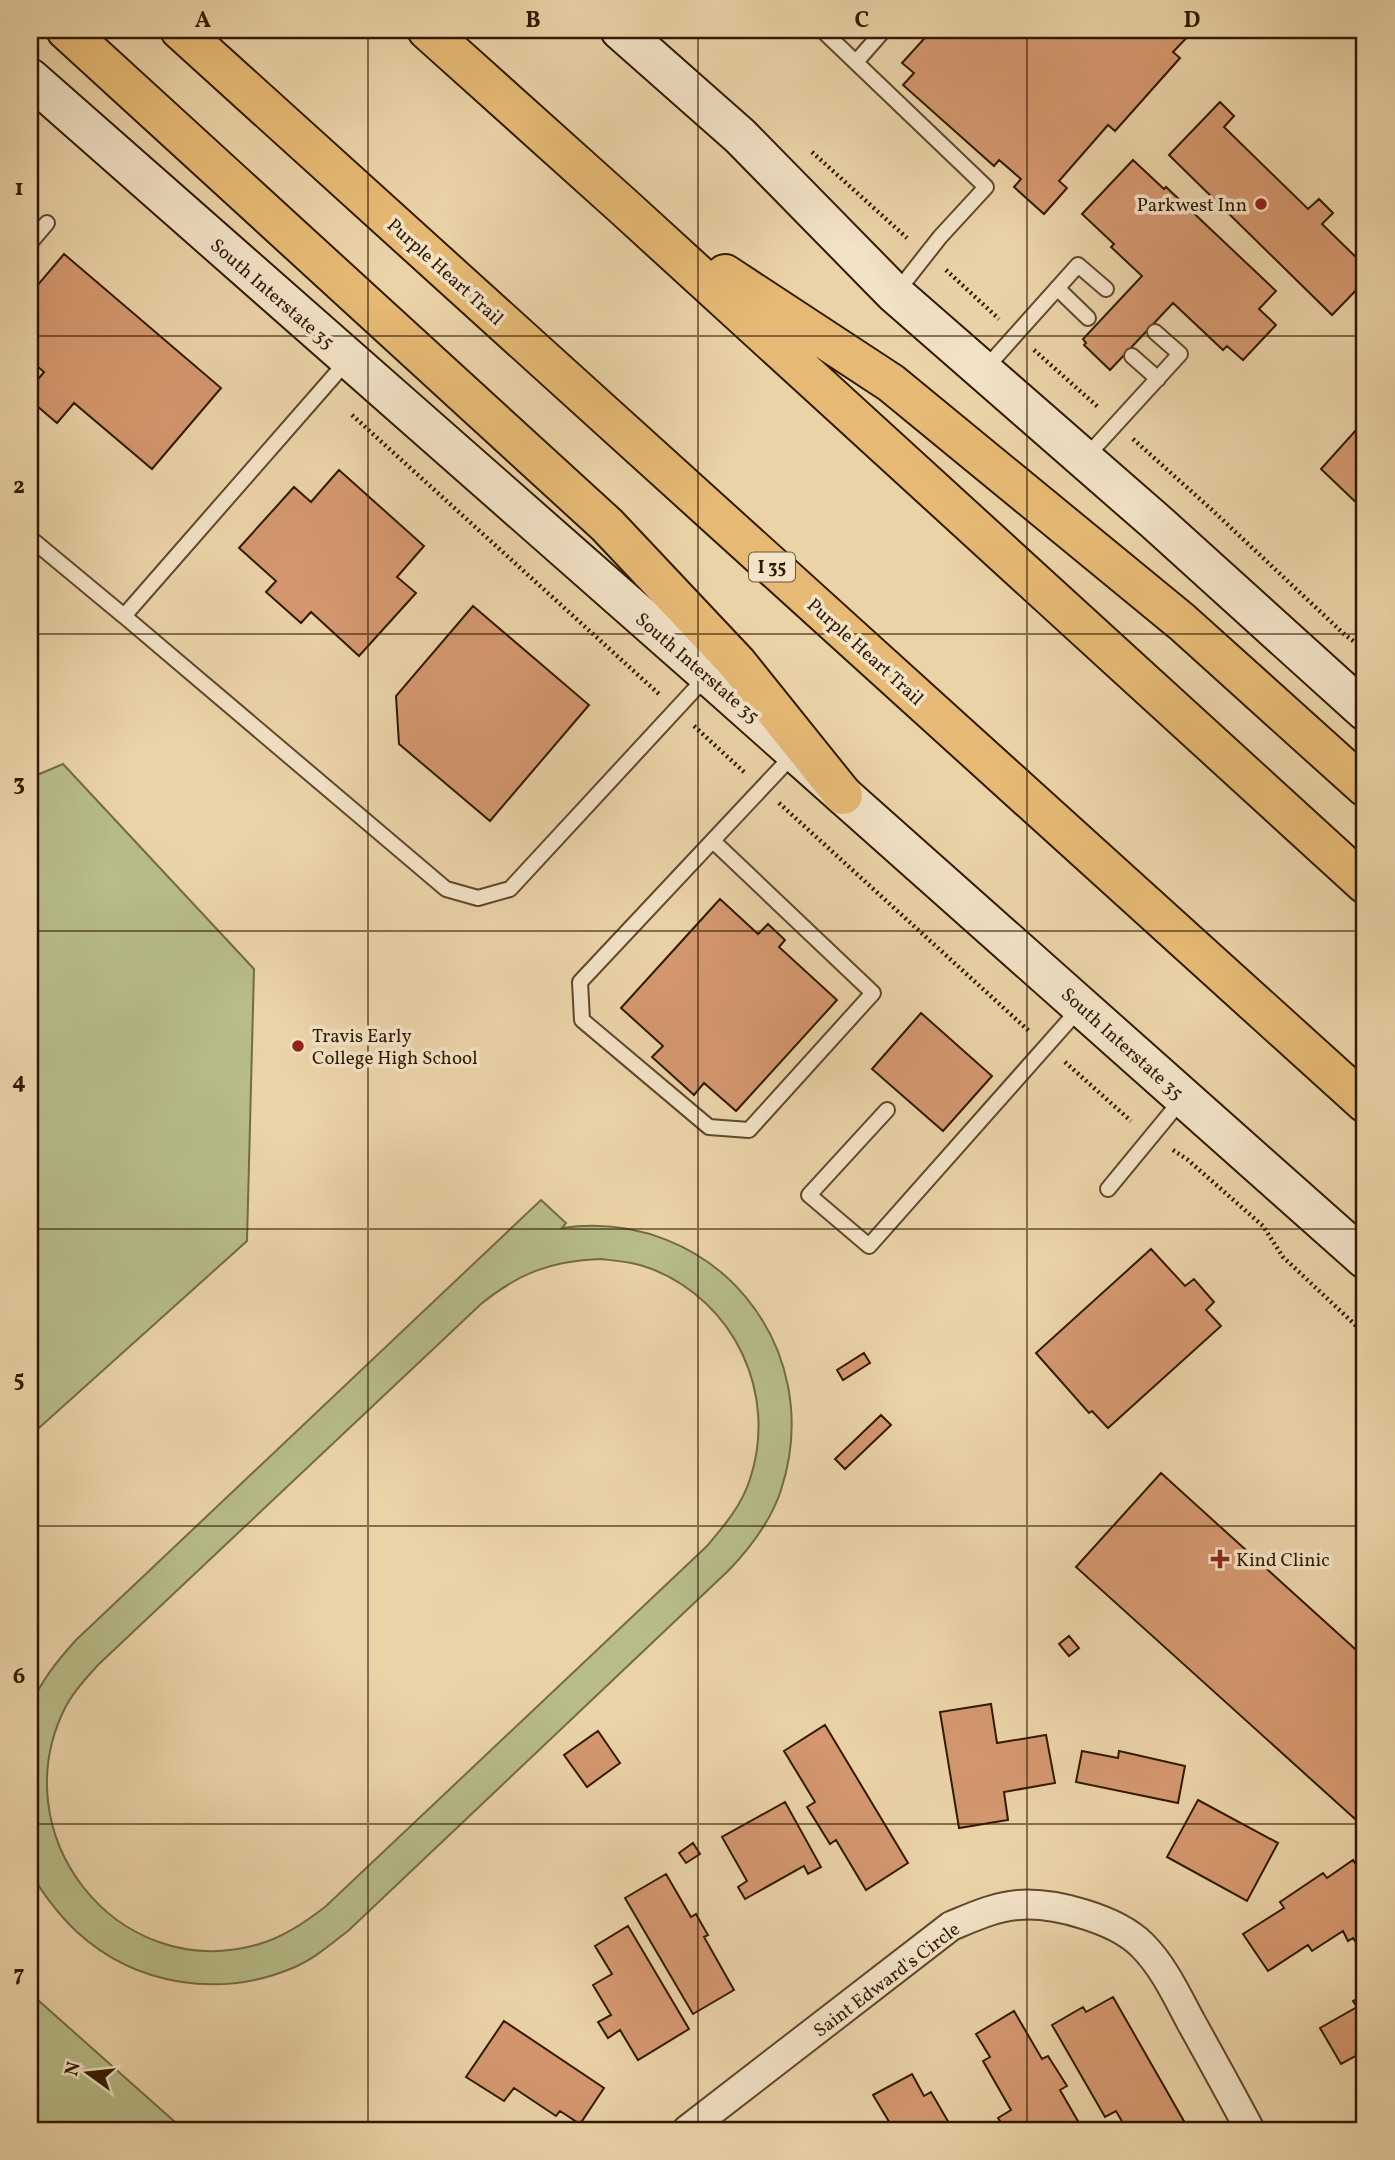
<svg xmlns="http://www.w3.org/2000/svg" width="1395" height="2160" viewBox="0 0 1395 2160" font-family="Vollkorn,serif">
<rect width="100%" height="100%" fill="#ebd3a8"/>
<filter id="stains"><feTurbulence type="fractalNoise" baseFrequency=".00286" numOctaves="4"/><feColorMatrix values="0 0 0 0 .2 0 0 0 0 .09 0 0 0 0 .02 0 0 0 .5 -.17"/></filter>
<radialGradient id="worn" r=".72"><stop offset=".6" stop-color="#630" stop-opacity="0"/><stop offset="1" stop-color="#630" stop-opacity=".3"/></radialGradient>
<path fill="#b7bc88" stroke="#746b44" stroke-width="2" fill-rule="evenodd" d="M63,764L254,969L247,1241L30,1436V778Z
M541,1200L566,1223L562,1228C713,1207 828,1346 781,1490C771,1521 751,1547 729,1570L348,1931C331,1944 315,1958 295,1967C221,1999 136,1986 77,1932C62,1918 35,1886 30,1867C27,1853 30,1834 30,1819C30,1782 30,1744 30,1707C41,1681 57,1661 76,1640ZM600,1259C617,1261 635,1262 652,1269C735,1302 778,1394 750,1479C742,1505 724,1526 707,1546L325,1907C304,1923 282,1938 256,1945C116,1983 0,1834 66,1706C75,1690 87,1677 99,1664L481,1304C519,1273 551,1261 600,1259Z
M30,1993L184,2130H30Z"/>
<path fill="#d59870" stroke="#311a01" stroke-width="2" d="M932,30H1194L1173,52L1180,58L1115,131L1108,125L1059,181L1067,188L1044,214L1014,187L1021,179L999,160L994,166L903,85L914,73L902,63Z
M1220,102L1234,116L1224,127L1308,209L1319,199L1333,213L1322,224L1365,266V281L1332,315L1169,155Z
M1133,160L1164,189L1166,187L1276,291L1259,309L1276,325L1243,360L1227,346L1223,350L1173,303L1110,370L1084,345L1086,343L1083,339L1142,276L1111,247L1114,244L1082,214Z
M64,254L221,388L152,469L74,403L57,423L30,400V389L44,372L30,360V294Z
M1365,420V511L1321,469Z
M339,470L424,546L397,577L416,593L359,656L311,612L301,623L266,592L276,581L239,548L294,487L311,502Z
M473,606L589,705L490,821L399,744L396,696Z
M720,899L758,934L768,924L785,940L779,947L837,1000L736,1111L704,1083L694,1095L652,1057L663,1046L621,1008Z
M921,1013L992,1076L943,1131L872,1069Z
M1151,1249L1185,1286L1194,1279L1214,1302L1206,1310L1221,1326L1108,1428L1092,1411L1089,1413L1036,1353Z
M864,1353L870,1363L843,1380L837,1370Z
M881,1415L891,1425L845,1469L835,1459Z
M1161,1473L1365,1658V1828L1076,1567Z
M1069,1636L1079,1648L1069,1656L1059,1644Z
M991,1704L997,1743L1046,1735L1055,1783L1004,1792L1008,1820L959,1828L940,1712Z
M825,1725L908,1863L866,1890L836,1840L830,1844L807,1807L815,1802L784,1751Z
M598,1731L620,1763L587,1787L564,1755Z
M1082,1751L1118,1758L1119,1751L1185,1766L1178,1803L1076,1782Z
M1198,1800L1278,1843L1247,1901L1167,1857Z
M785,1802L821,1867L808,1874L804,1866L745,1899L738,1887L747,1881L722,1837Z
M693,1843L700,1854L686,1863L679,1853Z
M1353,1860L1365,1879V1956L1353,1938L1348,1941L1343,1931L1312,1951L1308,1945L1268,1971L1243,1934L1284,1908L1280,1902L1323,1873L1327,1878Z
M666,1874L691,1917L696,1914L697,1916L708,1935L704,1937L734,1990L693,2014L625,1898Z
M628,1926L689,2029L638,2060L620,2030L608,2038L598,2022L611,2015L593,1985L612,1974L595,1946Z
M1365,1994V2051L1341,2064L1320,2028L1357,2007L1353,2001Z
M1113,1997L1185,2123L1173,2130H1127L1116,2111L1105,2117L1052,2025L1083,2007L1086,2012Z
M1014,2011L1042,2059L1048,2056L1067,2086L1060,2090L1079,2123L1067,2130H1006L998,2118L1011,2110L983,2061L990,2057L976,2034Z
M504,2021L604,2088L580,2124L560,2111L556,2116L514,2088L504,2101L466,2077Z
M912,2074L924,2096L931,2092L953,2130H894L873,2095Z"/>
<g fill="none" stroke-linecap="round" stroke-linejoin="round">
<defs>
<path id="lane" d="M822,30L986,187L940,237L896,293
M856,62L884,30
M30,243L47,223
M1057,288L1088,318
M1132,356L1158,379
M347,361L124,616L446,889L478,898L510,889L707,676
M985,369L1078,265L1106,289
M1085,458L1180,354L1155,332
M30,538L124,616
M713,841L873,993L749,1130L709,1127L582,1020L580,982L794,754
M887,1110L809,1195L869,1246L1080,1008
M1108,1189L1183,1098"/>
<path id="street" d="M687,2130L951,1926C973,1917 994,1907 1018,1905C1054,1902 1116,1919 1142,1945C1164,1967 1177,1996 1191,2022C1211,2058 1231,2094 1250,2130"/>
<path id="secondary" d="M620,30L740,136L895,294L1155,521L1365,711
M30,78L708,675L1365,1259"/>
<path id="highway" d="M66,30L607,525L737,663L843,795
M180,30L1365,1103
M427,30L624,207L1365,884
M725,274L891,383L1182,622L1365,787"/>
</defs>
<use href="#lane" stroke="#60482b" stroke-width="18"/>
<use href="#street" stroke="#60482b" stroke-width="32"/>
<use href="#secondary" stroke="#311a01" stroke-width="42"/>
<use href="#highway" stroke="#311a01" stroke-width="42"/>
<path stroke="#311a01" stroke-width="4.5" stroke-dasharray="2 3.5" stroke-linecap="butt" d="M812,152L907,238
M946,270L999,319
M1034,350L1098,407
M352,415L659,694
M1133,439L1211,509L1344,634L1365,650
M694,726L744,772
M779,803L1029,1031
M1065,1062L1131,1121
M1173,1150L1188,1160L1263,1226L1283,1257L1365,1334"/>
<use href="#lane" stroke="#f2e2c6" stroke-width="14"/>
<use href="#street" stroke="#f2e2c6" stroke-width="28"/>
<use href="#secondary" stroke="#f2e2c6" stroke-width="38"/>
<use href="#highway" stroke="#e6ba74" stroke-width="38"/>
</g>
<path fill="none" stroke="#311a01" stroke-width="2" stroke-opacity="0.55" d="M368,30V2130M698,30V2130M1027,30V2130M30,336H1365M30,634H1365M30,931H1365M30,1229H1365M30,1526H1365M30,1824H1365"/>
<g fill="#8f2418" stroke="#f2e2c6" stroke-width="2.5">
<circle cx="1261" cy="204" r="7"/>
<circle cx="298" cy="1046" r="7"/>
<path d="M1216.5 1548.5h7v7h7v7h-7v7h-7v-7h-7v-7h7z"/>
</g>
<g text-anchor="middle" stroke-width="7" stroke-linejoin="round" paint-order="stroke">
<rect fill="#f2e2c6" stroke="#6b563c" stroke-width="2" x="749" y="552.5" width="46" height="29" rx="5"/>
<g font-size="18" font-weight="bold" fill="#311a01">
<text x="772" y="573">I 35</text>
</g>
<g font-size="19" fill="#311a01" stroke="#f2e2c6" text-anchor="start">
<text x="1247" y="211" text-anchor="end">Parkwest Inn</text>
<text x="312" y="1042">Travis Early<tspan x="312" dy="22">College High School</tspan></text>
<text x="1236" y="1566">Kind Clinic</text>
</g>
<g font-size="19" fill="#311a01" stroke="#f2e2c6">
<text transform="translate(446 271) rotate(42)" y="7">Purple Heart Trail</text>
<text transform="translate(273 293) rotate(41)" y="7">South Interstate 35</text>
<text transform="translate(866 651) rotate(42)" y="7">Purple Heart Trail</text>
<text transform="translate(698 667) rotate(41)" y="7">South Interstate 35</text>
<text transform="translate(1123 1043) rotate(42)" y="7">South Interstate 35</text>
<text transform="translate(886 1979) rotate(-37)" y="7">Saint Edward's Circle</text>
</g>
</g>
<rect width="1395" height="2160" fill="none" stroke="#ebd3a8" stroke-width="77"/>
<g transform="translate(88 2073) rotate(285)" stroke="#f2e2c6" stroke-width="5" paint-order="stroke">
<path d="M0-5L12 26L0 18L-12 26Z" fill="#311a01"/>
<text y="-10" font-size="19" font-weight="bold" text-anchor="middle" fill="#311a01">N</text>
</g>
<rect x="38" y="38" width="1318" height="2084" fill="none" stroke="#311a01" stroke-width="2.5"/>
<g font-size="23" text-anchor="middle" font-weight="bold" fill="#311a01">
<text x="203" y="27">A</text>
<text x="533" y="27">B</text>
<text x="862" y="27">C</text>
<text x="1192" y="27">D</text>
<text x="19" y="195">1</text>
<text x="19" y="493">2</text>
<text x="19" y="790">3</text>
<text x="19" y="1088">4</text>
<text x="19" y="1386">5</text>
<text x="19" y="1683">6</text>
<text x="19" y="1981">7</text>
</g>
<rect width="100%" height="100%" filter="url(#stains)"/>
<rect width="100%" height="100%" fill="url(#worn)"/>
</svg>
